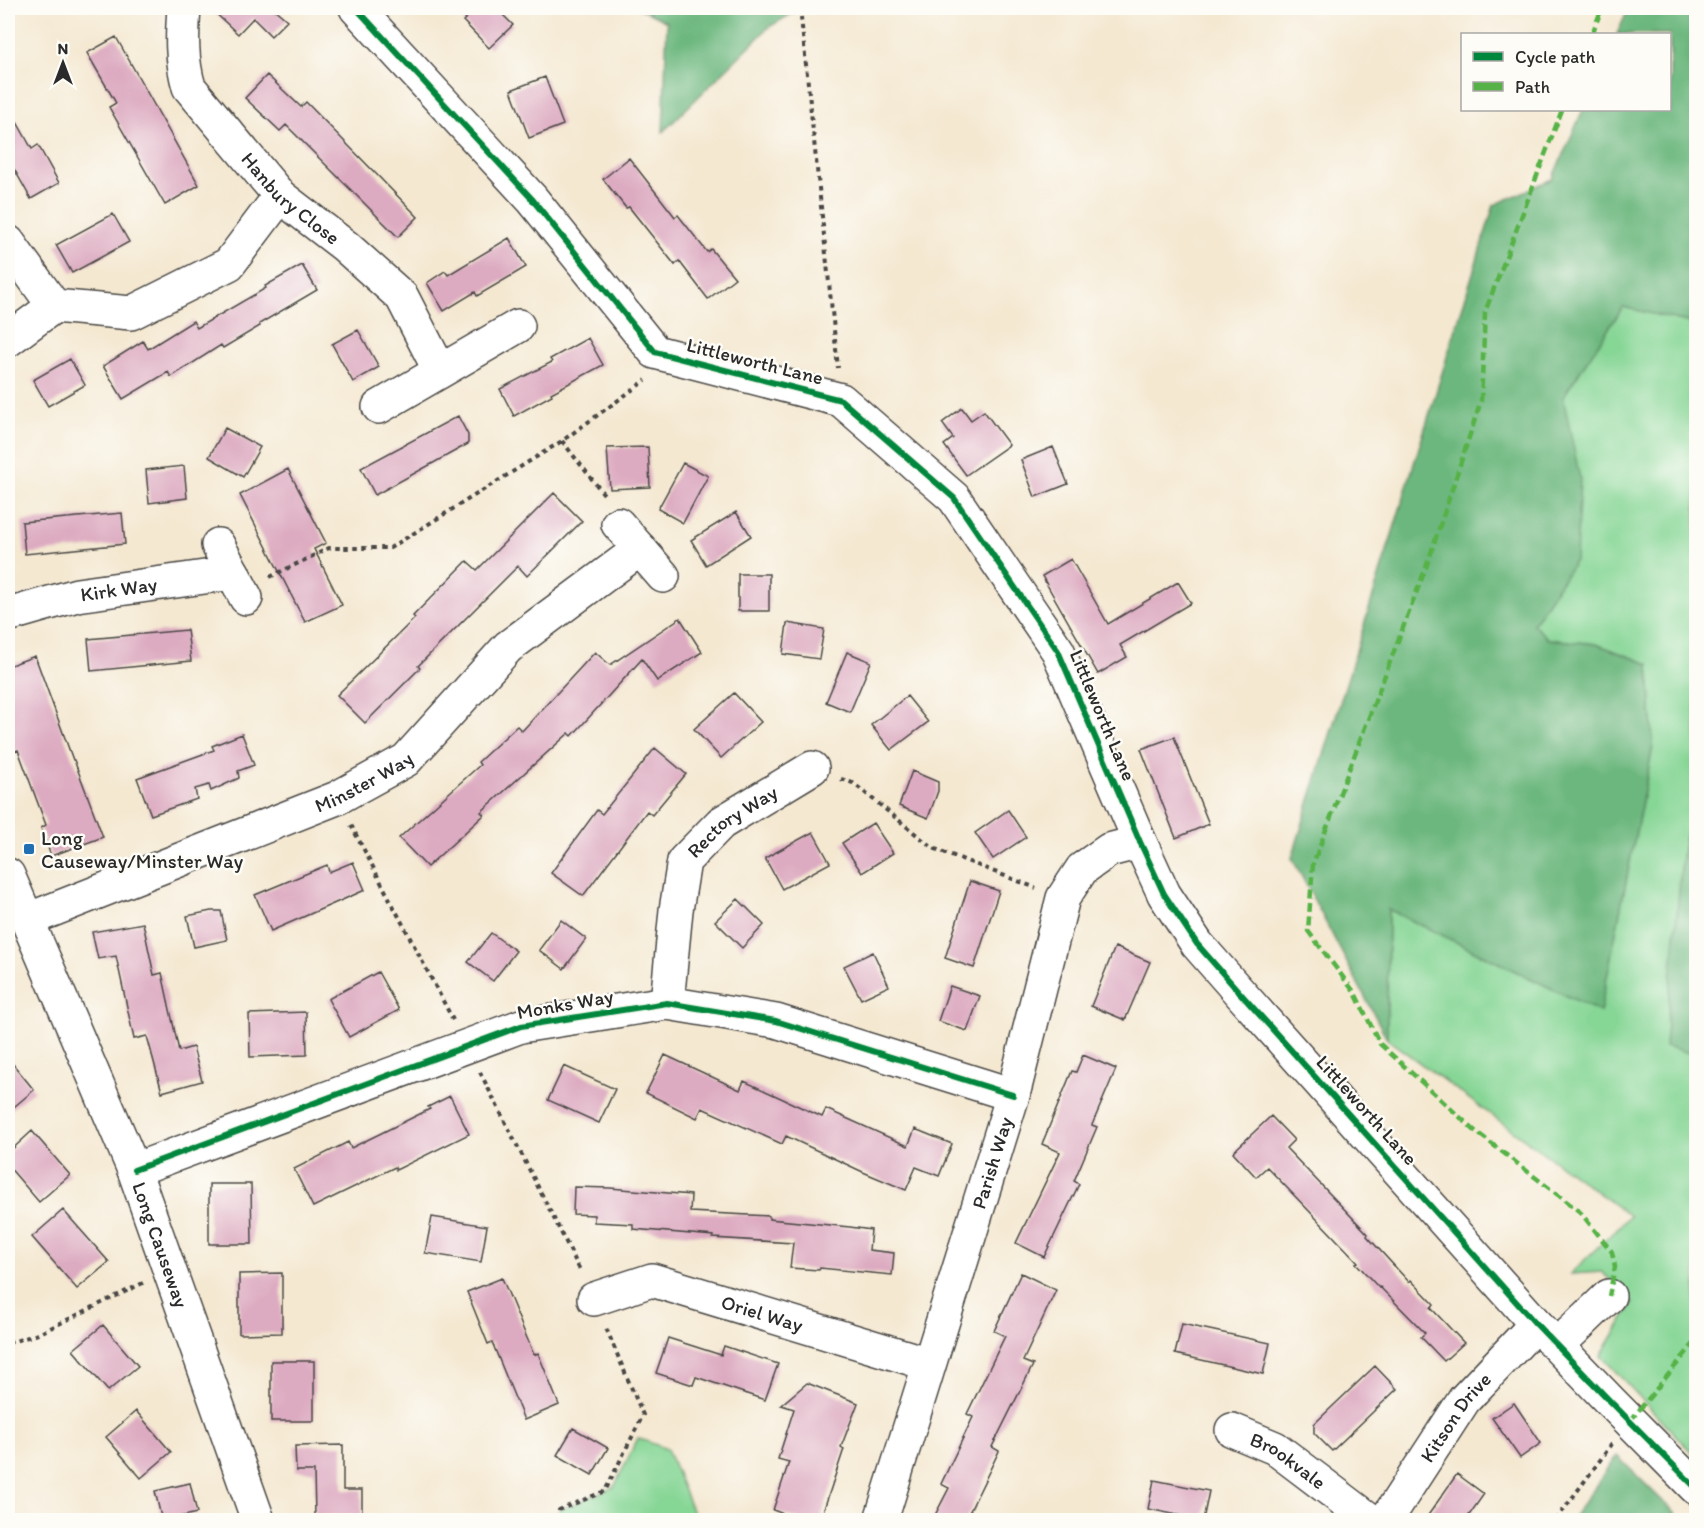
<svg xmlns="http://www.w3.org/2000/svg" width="1704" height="1528" viewBox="0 0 1704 1528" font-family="Itim,sans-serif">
<rect width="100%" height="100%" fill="#fdfcf7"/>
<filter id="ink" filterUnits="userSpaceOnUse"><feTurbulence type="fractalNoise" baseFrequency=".0167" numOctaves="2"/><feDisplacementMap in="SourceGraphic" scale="12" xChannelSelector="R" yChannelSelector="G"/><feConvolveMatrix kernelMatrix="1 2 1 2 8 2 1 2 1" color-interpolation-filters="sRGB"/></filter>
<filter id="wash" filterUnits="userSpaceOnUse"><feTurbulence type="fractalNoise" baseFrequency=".008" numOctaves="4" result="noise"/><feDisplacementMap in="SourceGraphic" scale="24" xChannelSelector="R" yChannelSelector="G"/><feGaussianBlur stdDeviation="1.35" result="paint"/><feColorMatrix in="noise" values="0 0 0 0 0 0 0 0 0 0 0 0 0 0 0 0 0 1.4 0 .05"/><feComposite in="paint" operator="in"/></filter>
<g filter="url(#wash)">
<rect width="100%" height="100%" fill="#f4e8d1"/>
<path fill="#86d695" stroke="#588060" stroke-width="1.5" d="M1623,307L1696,324V1457L1601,1356L1633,1303L1602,1272L1570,1274L1630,1216L1387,1039L1388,909L1600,1012L1653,746L1649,664L1596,644L1548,639L1532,624L1576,559L1562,397Z
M638,1438L667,1449L696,1520H559V1510L614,1487Z"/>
<path fill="#6cb77e" stroke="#4c7154" stroke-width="1.5" d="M639,8H802L769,27L663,132L667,22Z
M1629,8H1696V324L1623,307L1563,397L1580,479L1576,559L1533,624L1548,639L1596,644L1649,664L1653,746L1600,1012L1388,909L1387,1039L1292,858L1494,205L1552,179L1583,110H1670V34H1617Z
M1696,796V1055L1665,1046L1683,846Z
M1617,1456L1682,1520H1571Z"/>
<g id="blocks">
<path fill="#ddabc1" d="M210,8H273L287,20L271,36L253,18L238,34Z
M477,8H496L513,25L489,48L463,21Z
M116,37L199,185L165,205L109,107L116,103L87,53Z
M267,75L301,107L306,102L418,217L398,237L286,125L280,131L245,98Z
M545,77L563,125L529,138L511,90Z
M8,106L32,149L38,145L59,183L31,199L8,158Z
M629,158L675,217L678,215L707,252L711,249L735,278L708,299L679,261L675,265L629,207L626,208L603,179Z
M113,214L129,242L72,273L56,245Z
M509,238L526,267L477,296L475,292L444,311L427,283L445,271L448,275Z
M302,265L317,290L259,324L260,326L223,348L221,345L171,377L168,372L123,399L103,366L143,341L148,349L193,321L197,328L266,288L265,286Z
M358,330L379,367L353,382L332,344Z
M588,338L603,365L551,393L552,395L514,416L500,389L552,362L550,359Z
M70,359L85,385L48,406L33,380Z
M962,408L971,420L984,411L1009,445L966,475L944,445L953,438L942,423Z
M458,416L468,435V444L375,495L361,468Z
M225,428L260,447L243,477L209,457Z
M648,447L650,487L610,489L607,448Z
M1053,447L1068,484L1035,497L1021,460Z
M683,463L708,476L683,523L658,509Z
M184,466L187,498L149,503L146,470Z
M288,469L326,543L314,549L342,605L305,622L240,495Z
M554,493L582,521L527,576L518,566L418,666L420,668L365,723L337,695L415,618L413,616L467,561L477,570Z
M736,512L751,536L706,565L691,540Z
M122,513L125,544L25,554L22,522Z
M1071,559L1108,624L1178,582L1191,603L1120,645L1127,657L1098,674L1042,576Z
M738,574H769V611H738Z
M680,618L702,652L657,681L642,659L572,736L569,733L481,812L484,815L427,867L399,838L480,765L478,762L517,726L522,731L595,652L610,665Z
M787,623L824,629L819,659L783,654Z
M187,630L191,661L91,671L88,639Z
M847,652L871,662L850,712L826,702Z
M35,656L73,760H74L103,837L51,856L41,828L46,825L18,750L8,754V666Z
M734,693L761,722L721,758L694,729Z
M907,696L928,722L891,750L871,725Z
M242,734L254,765L238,771L239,778L211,791L209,785L195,789L197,799L151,815L137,778L214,750L212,746Z
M1174,737L1209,824L1176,838L1141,749Z
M655,748L686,774L652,815L647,811L583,896L551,873L597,810L602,814Z
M912,771L938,782V791L928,818L899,806Z
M1008,810L1026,837L993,859L975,833Z
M873,823L893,853L862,873L842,843Z
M813,832L830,863L782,889L765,858Z
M353,862L365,890L271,931L255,895L327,865L329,872Z
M970,881L999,891L974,968L945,958Z
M738,899L764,925L742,948L715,921Z
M211,911H221L227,940L194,947L187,916Z
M561,920L586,939L564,969L539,950Z
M143,923L154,975L162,973L179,1051L193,1047L202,1081L162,1092L147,1036L134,1039L116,956L98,959L92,932Z
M491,933L516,951L493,981L468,962Z
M1115,947L1150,962L1125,1020L1091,1006Z
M873,952L889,986L861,999L844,966Z
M378,972L399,1010L349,1037L328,999Z
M950,986L980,996L967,1031L938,1021Z
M306,1012L307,1055L250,1057L249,1014Z
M665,1055L740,1090L744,1081L822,1117L826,1109L908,1146L915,1129L952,1144L939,1176L916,1167L906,1190L863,1172L786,1136L782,1144L702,1108L697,1118L646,1093Z
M1083,1055L1116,1069L1092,1125L1097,1127L1074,1181L1079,1184L1044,1257L1016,1243L1060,1152L1042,1144L1072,1071L1076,1072Z
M8,1058L34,1090L8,1112Z
M564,1066L615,1089L599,1123L548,1100Z
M450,1096L469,1134L396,1170L395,1167L313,1207L294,1169L348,1142L351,1148L430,1109L428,1107Z
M1271,1116L1294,1140L1286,1148L1368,1234L1367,1236L1409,1282L1411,1280L1434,1304L1431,1308L1464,1343L1444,1361L1421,1337L1425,1333L1380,1287L1379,1288L1356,1263L1358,1262L1267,1167L1256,1177L1233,1152Z
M32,1131L70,1175L39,1202L8,1166V1153Z
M209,1184H251L252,1244H209Z
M574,1187L610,1188L691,1195L690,1212L769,1216V1219L850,1227L871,1230L869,1250L894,1253L892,1275L820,1268L819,1270L790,1268L793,1243L713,1238L714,1236L633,1229V1224L594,1222V1215L573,1214Z
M63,1210L109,1262L77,1289L32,1237Z
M432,1217L487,1226L481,1262L425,1253Z
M282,1273V1333L239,1334V1274Z
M1021,1273L1056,1290L1023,1361L1033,1365L992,1447L999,1451L965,1521H932L949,1488L941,1484L973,1417L967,1414L1005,1336L994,1331Z
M502,1278L534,1355L538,1353L559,1405L524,1420L492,1342L488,1344L467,1292Z
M1182,1324L1270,1343L1263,1374L1175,1354Z
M103,1325L138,1366L108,1391L73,1350Z
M668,1338L721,1355L724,1346L778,1364L765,1400L696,1377L693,1385L656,1373Z
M271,1361H314V1421H271Z
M1375,1366L1397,1389L1332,1451L1314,1433V1424Z
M807,1383L858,1403L841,1447L844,1449L820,1521H802L773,1510L789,1462L778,1459L794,1409L781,1405Z
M1514,1403L1541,1443L1520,1458L1492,1418Z
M136,1411L171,1452L141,1478L106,1437Z
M573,1428L608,1448L592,1475L557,1455Z
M343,1445V1490H362V1515L315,1516L314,1471H296L295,1446Z
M1457,1474L1484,1494L1465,1521H1424Z
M1154,1480L1209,1491L1203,1520L1148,1509Z
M190,1483L197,1513L162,1521L155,1491Z"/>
</g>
</g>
<g filter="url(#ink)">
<use href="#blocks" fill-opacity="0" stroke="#494744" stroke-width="1.5"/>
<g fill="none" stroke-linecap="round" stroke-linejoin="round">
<defs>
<g id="minor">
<path id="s1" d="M184,8C182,35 181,60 189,87L280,196L345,246L402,297L440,371"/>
<path d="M356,8L532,199L655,352L841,400L954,498L1058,651L1140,842L1164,894L1197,944L1240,993L1536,1324L1610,1401L1696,1488"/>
<path d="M8,242L54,306L131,313L229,264L280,196"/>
<path d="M8,340L54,306"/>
<path d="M379,407L518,326"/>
<path d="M618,524L663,576"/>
<path d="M218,545L246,598"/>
<path id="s2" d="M8,615L77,595L233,573"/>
<path id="s3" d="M8,875L134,1170L258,1520"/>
<path id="s4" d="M27,920L337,798L406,760L508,647L640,549"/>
<path id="s5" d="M667,1003L676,910L684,861L721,823L812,768"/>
<path d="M134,1170L521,1026L667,1003L776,1021L1013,1095"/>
<path id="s6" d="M594,1299L652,1280L929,1364"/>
<path d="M1558,1345L1609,1296"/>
<path id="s7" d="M1232,1430L1275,1448L1370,1520"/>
<path id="s8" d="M881,1520L1013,1095L1063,898L1082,869L1109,850L1140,842"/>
<path id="s9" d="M1386,1520L1464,1400L1536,1324"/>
</g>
</defs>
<use href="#minor" stroke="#494744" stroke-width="36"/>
<path stroke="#494744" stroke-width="4" stroke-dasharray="4.5 4.5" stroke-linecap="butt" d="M800,8L838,368
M562,441L606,497
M270,577L329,548H390L562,441L646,380
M841,779L853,783L933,848L1036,888
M351,825L453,1020
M480,1072L581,1272
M8,1343L38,1334L143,1283
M559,1520V1510L605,1491L643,1415L606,1328
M1556,1520L1612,1444"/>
<use href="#minor" stroke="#fff" stroke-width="33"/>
<path stroke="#56b246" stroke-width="4.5" stroke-dasharray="9 4.5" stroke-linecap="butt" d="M1592,34L1602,8
M1562,110L1485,312L1481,401L1428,562L1313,864L1308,931L1355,993L1380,1044L1474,1130L1580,1212L1612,1252L1615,1267L1609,1296
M1630,1421L1696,1341"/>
<defs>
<path id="cycleway" d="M356,8L532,199L655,352L841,400L954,498L1058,651L1140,842L1164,894L1197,944L1240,993L1536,1324L1610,1401L1696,1488
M134,1170L521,1026L667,1003L776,1021L1013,1095"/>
</defs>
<use href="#cycleway" stroke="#fdfcf7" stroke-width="10"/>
<use href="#cycleway" stroke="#00873e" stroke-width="6"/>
</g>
</g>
<rect fill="#1f6fb2" stroke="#fdfcf7" stroke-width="2" x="23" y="843" width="12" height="12" rx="3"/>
<g text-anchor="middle" stroke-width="5" stroke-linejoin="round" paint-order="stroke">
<g font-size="20" fill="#2b2b2b" stroke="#fdfcf7">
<text dy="7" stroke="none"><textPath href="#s1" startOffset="231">Hanbury Close</textPath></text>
<text transform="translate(755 361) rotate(14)" y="7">Littleworth Lane</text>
<text dy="7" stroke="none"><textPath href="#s2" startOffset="114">Kirk Way</textPath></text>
<text transform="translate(1103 715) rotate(67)" y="7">Littleworth Lane</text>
<text dy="7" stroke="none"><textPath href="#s4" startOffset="364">Minster Way</textPath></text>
<text dy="7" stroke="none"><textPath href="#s5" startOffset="206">Rectory Way</textPath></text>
<text transform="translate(565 1004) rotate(-10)" y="7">Monks Way</text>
<text transform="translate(1367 1110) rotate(48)" y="7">Littleworth Lane</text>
<text dy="7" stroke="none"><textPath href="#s8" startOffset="374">Parish Way</textPath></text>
<text dy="7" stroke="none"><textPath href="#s3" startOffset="400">Long Causeway</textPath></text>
<text dy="7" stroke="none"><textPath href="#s6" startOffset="176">Oriel Way</textPath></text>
<text dy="7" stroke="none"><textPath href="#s9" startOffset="124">Kitson Drive</textPath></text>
<text dy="7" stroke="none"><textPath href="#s7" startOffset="64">Brookvale</textPath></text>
</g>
<g font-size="20" fill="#2b2b2b" stroke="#fdfcf7" text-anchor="start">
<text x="41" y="845">Long<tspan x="41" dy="23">Causeway/Minster Way</tspan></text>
</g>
</g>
<rect width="1704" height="1528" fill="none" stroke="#fdfcf7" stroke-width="30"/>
<rect x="1461" y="33" width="210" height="78" fill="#fdfcf7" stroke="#a9a8a5" stroke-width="1.5"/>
<rect x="1473" y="52" width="30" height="9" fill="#00873e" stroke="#a9a8a5" stroke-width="1.5"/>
<text x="1515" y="63" font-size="18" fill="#2b2b2b">Cycle path</text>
<rect x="1473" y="82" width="30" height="9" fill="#56b246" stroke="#a9a8a5" stroke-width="1.5"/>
<text x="1515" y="93" font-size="18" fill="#2b2b2b">Path</text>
<g transform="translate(63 63)" stroke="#fdfcf7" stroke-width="4.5" paint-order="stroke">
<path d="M0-4.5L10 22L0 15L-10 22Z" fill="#2b2b2b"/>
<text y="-9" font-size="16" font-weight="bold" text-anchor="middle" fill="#2b2b2b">N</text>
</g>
</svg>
